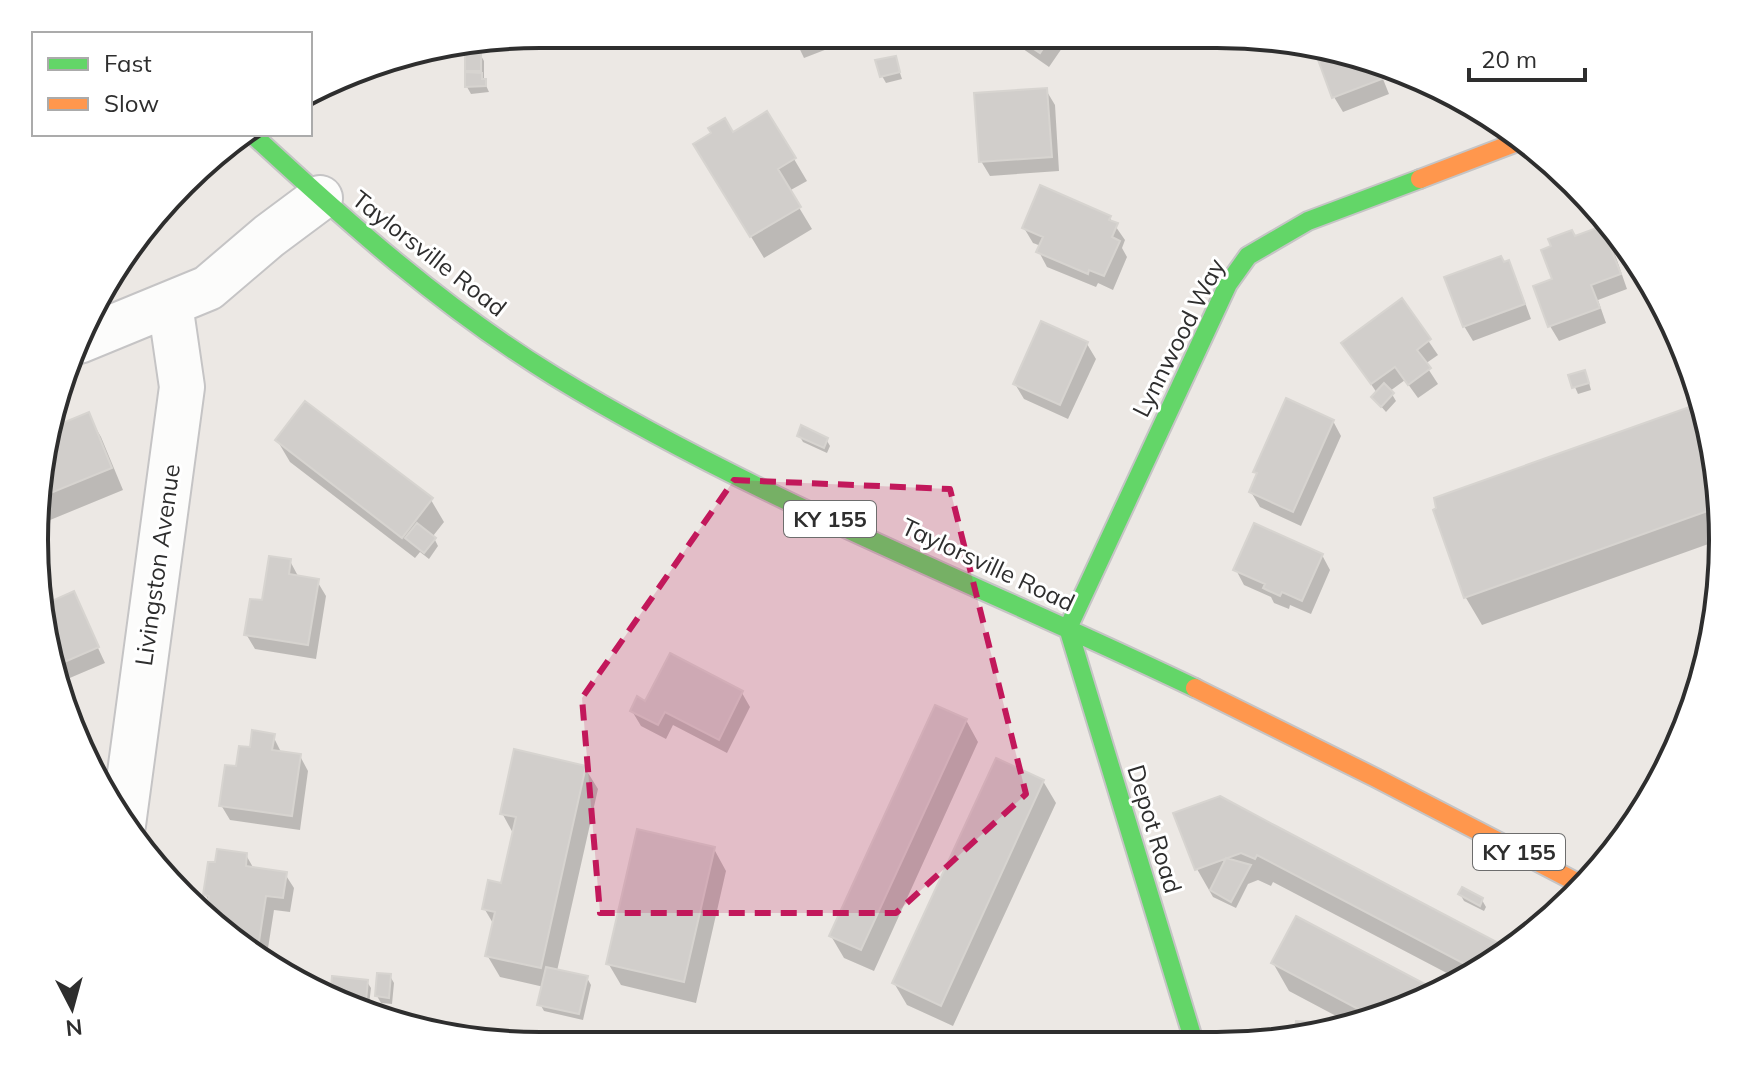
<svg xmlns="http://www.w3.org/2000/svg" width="1757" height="1080" viewBox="0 0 1757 1080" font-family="Mulish,sans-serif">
<rect width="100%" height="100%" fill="#ece8e4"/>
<path fill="#0003" d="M793,35L831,36L835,46L804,58Z
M1006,37H1075L1073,40L1069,38L1049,67Z
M1315,47L1377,64L1389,94L1343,112L1334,97Z
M467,54H480L484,61V81L489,92L471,94L467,87Z
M895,58L902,79L886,83L882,76Z
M1410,72L1429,83L1419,87Z
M1046,90L1055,105L1059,171L990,176L981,161Z
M714,133L732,134L794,159L807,181L789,191L812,229L764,258L708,166Z
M1109,217L1125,240L1122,248L1127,257L1113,290L1098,283L1096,287L1047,267L1039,252L1041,246L1033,243L1024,228Z
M1602,228L1611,243L1627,289L1598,300L1606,323L1559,341L1550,326L1554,280L1553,247Z
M1508,263L1516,278L1531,319L1473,341L1464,326L1504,264Z
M1401,301L1438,355L1425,364L1438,384L1418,398L1405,380L1390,391L1396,401L1386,412L1373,397L1377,393L1343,343Z
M1087,344L1096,359L1068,419L1024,399L1015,384Z
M1570,376L1588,379L1591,390L1578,394Z
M1696,407L1719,474L1714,542L1482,625L1466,598L1435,511L1438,509L1436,499Z
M88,415L101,437L123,490L38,525L50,442L53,441L52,430Z
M1333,421L1341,436L1301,526L1260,507L1251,492L1258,476L1255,472Z
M799,435L826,439L830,446L827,453L803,442Z
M277,440L431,500L444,522L433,536L438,546L429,559L420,552L415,558L290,462Z
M1322,555L1330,570L1311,614L1290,605L1289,609L1274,603L1271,597L1244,585L1236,570Z
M290,561L298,576L317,581L326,596L316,659L255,649L246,634Z
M73,594L105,663L58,683L45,606Z
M742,693L750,707L727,753L673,725L666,739L641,726L632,711L646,703Z
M966,720L978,742L874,971L844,958L831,936Z
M273,736L282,754L300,756L308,771L300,830L230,820L221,805L251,750Z
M585,768L598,789L557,971L587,978L591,985L583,1020L544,1011L540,1004L544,987L500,977L487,955L494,925L484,908L503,885L514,835L502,813Z
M1043,781L1056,803L953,1026L907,1005L894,983Z
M1175,814L1504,948L1470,978L1462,981L1273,882L1271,886L1258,880L1248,884L1236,908L1213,897L1197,869Z
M714,849L726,871L696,1003L621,985L608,963Z
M246,855L254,869L285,874L294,888L290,912L274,910L266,961L232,942L208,916L210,903L205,894Z
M1460,894L1482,900L1486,907L1484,911L1464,901Z
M1297,918L1436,992L1355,1026L1289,991L1273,963Z
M390,976L394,983L392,1004L381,1003L377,996Z
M367,982L371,988L368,1013L347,1008Z
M1308,1024L1311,1035L1300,1037L1297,1031Z"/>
<path fill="#d1cecb" stroke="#d7d4d0" stroke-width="2" d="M791,35L816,36L794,44Z
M1016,37H1051L1040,53Z
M1313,46L1376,63L1382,79L1332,98Z
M465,52H481V71H465Z
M896,56L900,72L880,77L875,60Z
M465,72L482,73V79H486V86L465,87Z
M1047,88L1052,157L979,162L974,93Z
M767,111L796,158L778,169L801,207L750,237L693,144L711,133L708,128L725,118L733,132Z
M1040,185L1111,216L1109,220L1118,223L1112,237L1120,241L1104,276L1089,270L1088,274L1036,252L1043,237L1022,228Z
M1602,226L1621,274L1591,285L1600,308L1548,327L1533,286L1552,279L1541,250L1551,246L1548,239L1553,237L1572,230L1575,236Z
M1501,256L1504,262L1509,260L1525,304L1463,327L1444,277Z
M1655,288L1668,325L1649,292Z
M1402,298L1431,339L1417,350L1431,368L1408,385L1395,367L1371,384L1341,343Z
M1041,321L1088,342L1060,405L1013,384Z
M1585,370L1589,383L1572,388L1568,375Z
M1384,383L1394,393L1381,407L1371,397Z
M1286,398L1334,420L1293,512L1249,492L1257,473L1253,472Z
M305,401L433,498L402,538L275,440Z
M1695,405L1719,474L1716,508L1464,598L1433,510L1436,508L1434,498Z
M89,412L112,468L41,497L53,427Z
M801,425L828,438L824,448L797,436Z
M417,523L436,538L424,553L405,538Z
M1254,523L1323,554L1302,601L1282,592L1280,596L1267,590L1263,588L1265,584L1233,570Z
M269,556L291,559L289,574L319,579L308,645L244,635L250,599L262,600Z
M74,591L99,647L55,666L45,604Z
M670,653L743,691L719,740L665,712L658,725L630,711L637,696L645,701Z
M935,705L967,719L861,950L829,936Z
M252,730L275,734L272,750L301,754L292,816L219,806L225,765L236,766L239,746L250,747Z
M514,749L586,766L541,968L485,956L495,912L482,909L488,880L501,883L516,817L500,814Z
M996,758L1044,780L941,1006L892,983Z
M1220,796L1276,826L1506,947L1478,971L1257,855L1255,859L1241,853L1195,870L1173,813Z
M637,829L715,847L684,982L606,964Z
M217,849L247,853L246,866L287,872L283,898L266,896L258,948L232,942L207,914L209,896L203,895L208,862H215Z
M1226,858L1251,865L1231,902L1210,890Z
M1462,887L1483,898L1480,906L1458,894Z
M1296,916L1438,991L1375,1018L1271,963Z
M546,967L588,976L579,1014L537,1005Z
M377,973L391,974L389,998L375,996Z
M332,976L368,980L365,1012L347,1008L330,998Z
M1296,1021L1309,1022L1308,1032L1295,1031Z
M764,1034V1043H737V1035Z"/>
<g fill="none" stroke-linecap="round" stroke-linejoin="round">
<defs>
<path id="street" d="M79,341L208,288L269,236L320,198
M123,825L182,387L170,304"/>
<path id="fast" d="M252,134C347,222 443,308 554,376C757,500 981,585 1195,688
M1195,1045L1068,628L1228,284L1248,256L1308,221L1420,179"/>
<path id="slow" d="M1420,179L1525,139
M1195,688L1376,778L1578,883"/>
</defs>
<use href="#street" stroke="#c5c4c5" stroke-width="48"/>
<use href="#fast" stroke="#c5c4c5" stroke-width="22"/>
<use href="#slow" stroke="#c5c4c5" stroke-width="22"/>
<use href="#street" stroke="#fcfcfb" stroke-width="44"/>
<use href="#fast" stroke="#63d668" stroke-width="18"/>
<use href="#slow" stroke="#ff974d" stroke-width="18"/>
</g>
<path fill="#c2185b" fill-opacity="0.2" stroke="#c2185b" stroke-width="6" stroke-dasharray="16 10" stroke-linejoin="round" d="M734,480L950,489L1026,794L896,913H600L582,698Z"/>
<g text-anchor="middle" stroke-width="6" stroke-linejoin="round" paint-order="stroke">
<g fill="#fff" stroke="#6d6d6d" stroke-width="2">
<rect x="784" y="501" width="92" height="36" rx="6"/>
<rect x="1473" y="834" width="92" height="36" rx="6"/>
</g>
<g font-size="22" font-weight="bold" fill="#2e2e2e">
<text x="830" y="527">KY 155</text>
<text x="1519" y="860">KY 155</text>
</g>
<g font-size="24" fill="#2e2e2e" stroke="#fff">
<text transform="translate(429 254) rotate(38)" y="8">Taylorsville Road</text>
<text transform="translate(1179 338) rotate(-63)" y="8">Lynnwood Way</text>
<text transform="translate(158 565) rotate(-82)" y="8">Livingston Avenue</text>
<text transform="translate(988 565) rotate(25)" y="8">Taylorsville Road</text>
<text transform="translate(1154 829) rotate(73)" y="8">Depot Road</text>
</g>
</g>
<path d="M0 0H1757V1080H0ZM540 48H1217A492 492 0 0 1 1709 540V540A492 492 0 0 1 1217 1032H540A492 492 0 0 1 48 540V540A492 492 0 0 1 540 48Z" fill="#fff" fill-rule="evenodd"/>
<path fill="none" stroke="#2e2e2e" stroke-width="4" d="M540 48H1217A492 492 0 0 1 1709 540V540A492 492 0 0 1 1217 1032H540A492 492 0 0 1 48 540V540A492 492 0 0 1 540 48Z"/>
<rect x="32" y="32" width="280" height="104" fill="#ffffff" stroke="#ababab" stroke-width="2"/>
<rect x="48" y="58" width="40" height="12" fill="#63d668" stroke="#ababab" stroke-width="2"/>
<text x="104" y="72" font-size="24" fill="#2e2e2e">Fast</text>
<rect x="48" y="98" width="40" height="12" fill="#ff974d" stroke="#ababab" stroke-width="2"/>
<text x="104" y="112" font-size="24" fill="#2e2e2e">Slow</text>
<g transform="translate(72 1008) rotate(174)" stroke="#ffffff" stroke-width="6" paint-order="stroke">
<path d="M0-6L14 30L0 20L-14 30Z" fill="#2e2e2e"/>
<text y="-12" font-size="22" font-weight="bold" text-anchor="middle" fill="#2e2e2e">N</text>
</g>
<path d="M1469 68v12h116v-12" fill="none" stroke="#2e2e2e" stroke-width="4"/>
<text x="1481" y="68" font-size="24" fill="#2e2e2e" stroke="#ffffff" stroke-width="6" paint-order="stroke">20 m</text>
</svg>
